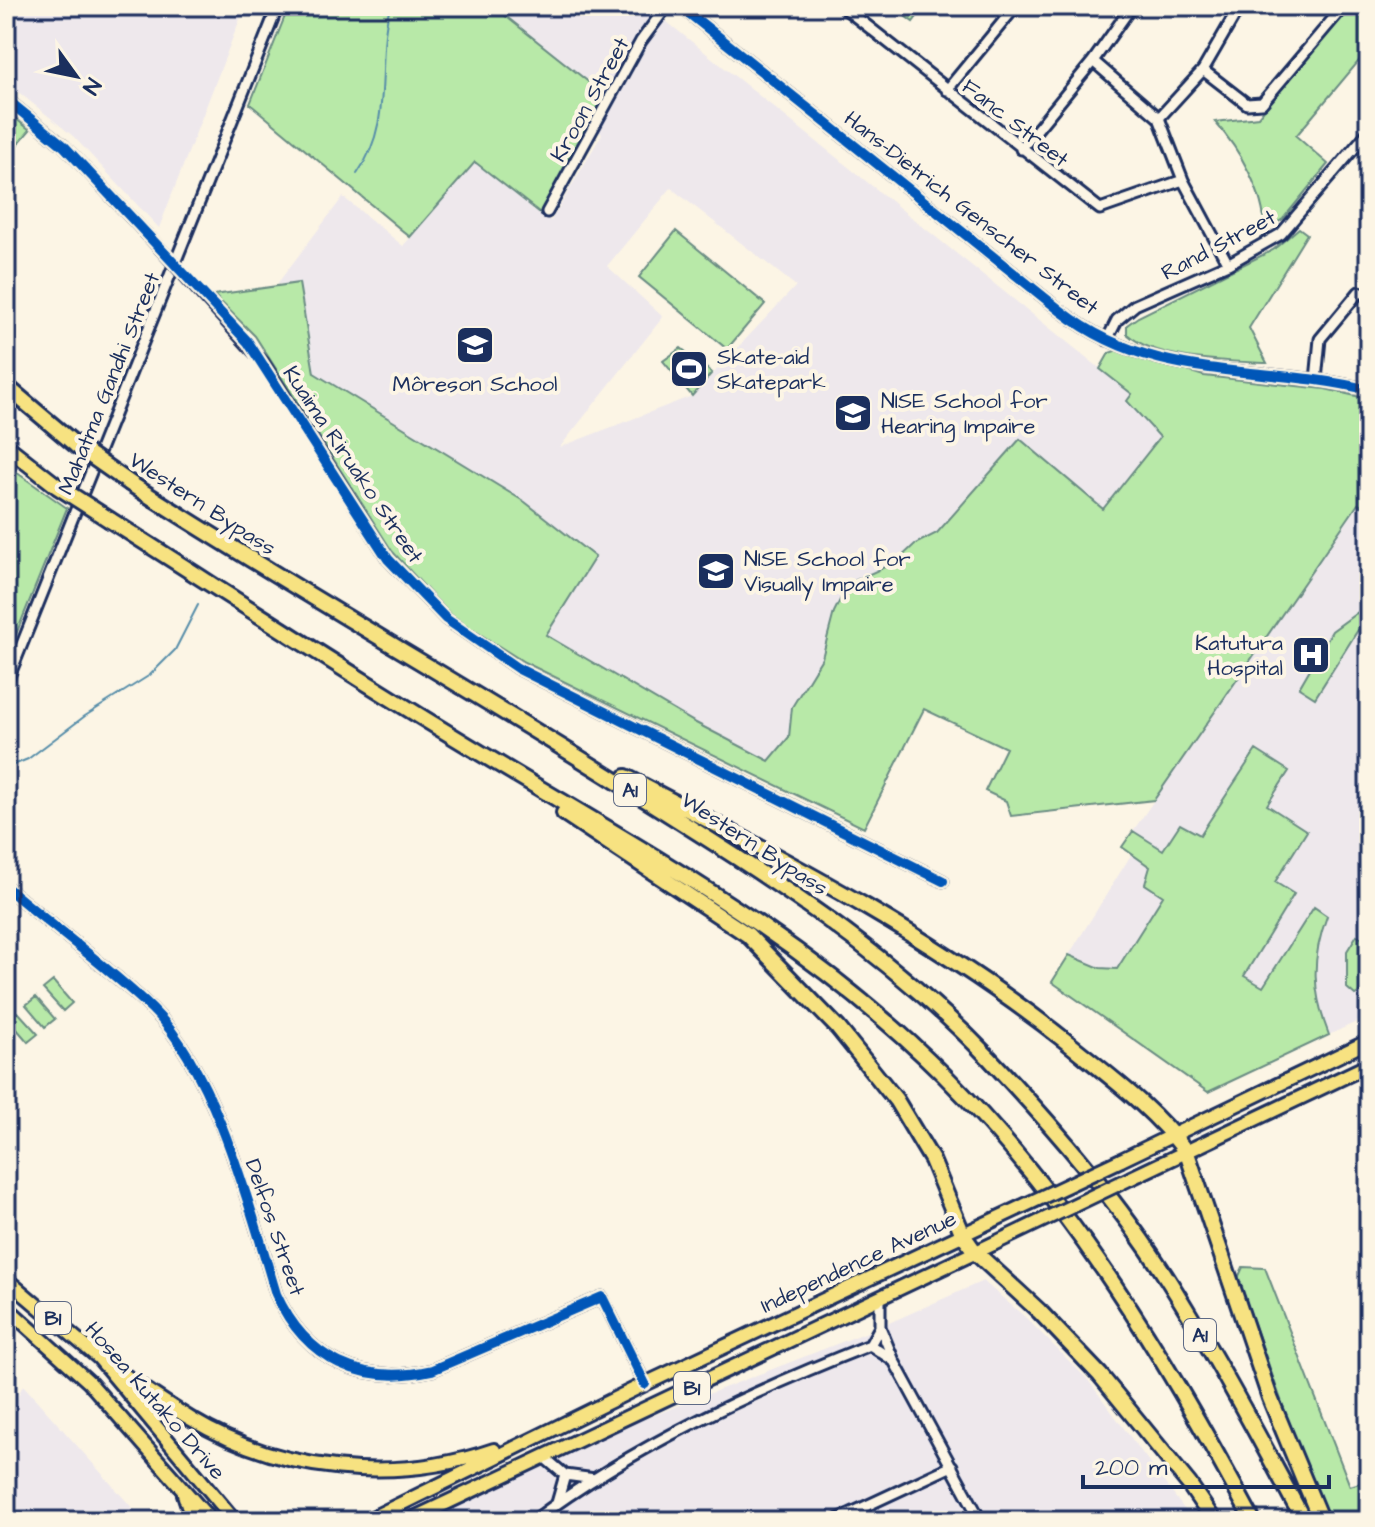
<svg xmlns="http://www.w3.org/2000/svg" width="1375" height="1527" viewBox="0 0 1375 1527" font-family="'Architects Daughter',sans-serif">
<rect width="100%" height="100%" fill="#fcf5e5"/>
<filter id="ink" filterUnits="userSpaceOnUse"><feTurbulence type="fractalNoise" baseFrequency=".0125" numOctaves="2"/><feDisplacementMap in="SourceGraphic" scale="16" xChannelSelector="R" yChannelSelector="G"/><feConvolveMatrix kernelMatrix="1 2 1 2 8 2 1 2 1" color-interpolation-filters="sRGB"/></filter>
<g filter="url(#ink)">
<path fill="#eee8ec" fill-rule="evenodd" d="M6,6H245L159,228L73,136L6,82Z
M509,6H647L1132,394L1127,402L1160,437L1102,509L1020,440L937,533L915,544L896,562L854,581L844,592L834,612L822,658L792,707L789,737L769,761L694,722L546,634L595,556L525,502L313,373L299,284H277L343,197L403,246L475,161L551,221L602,134L595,128L610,99L503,14ZM671,188L796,286L692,396L560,447L663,317L607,266Z
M1358,503L1369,510V1016L1208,1092L1052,982L1131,855L1122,847Z
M983,1281L1025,1317L1088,1380L1193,1521H426L448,1504L545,1458L880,1327Z
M23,1385L144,1521H6V1422Z"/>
<path fill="#b8e9a8" stroke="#6a8c83" stroke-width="2" d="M289,6H509L503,14L610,99L544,216L475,162L410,237L250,104Z
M891,6H925L913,22Z
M1351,6H1369V49L1296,136L1328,164L1283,219L1265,230C1264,192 1240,150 1215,122L1258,117Z
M6,111L30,130L6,158Z
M1299,228L1307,234L1249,328L1267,363C1228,361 1157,361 1127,334V325L1138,317L1273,250Z
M676,231L765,304L727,349L639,277Z
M299,283L314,373L525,502L595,557L546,635L694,722L769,761L789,737L792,707L822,658L834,612L844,592L854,581L896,562L915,544L937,533L1020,439L1103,509L1160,437L1127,401L1132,394L1100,369L1109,353L1118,350L1204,376L1325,389L1369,399V510L1358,504L1154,800L1011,816L1006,801L985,791L1006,748L924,709L864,828L524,662L450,615L392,551L255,336L214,295Z
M681,348L712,373L692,396L663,361Z
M6,465L67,508L6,659Z
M1369,604V637L1358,630L1315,698L1299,688L1332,631Z
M1256,750L1289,771L1267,805L1307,831L1275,882L1294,894L1244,976L1263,987L1314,907L1327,916C1311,959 1312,992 1329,1035L1208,1092L1052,982L1069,955L1100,968L1117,969L1163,896L1145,884L1150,867L1122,847L1133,831L1163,850L1180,824L1200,835Z
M1357,935L1369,943V987L1355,995L1347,988V951Z
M53,981L72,1003L63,1011L43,989Z
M36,997L55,1019L45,1027L26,1005Z
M18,1012L38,1034L28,1042L9,1020Z
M1243,1267L1265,1268L1350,1486L1369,1480V1521H1329L1298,1448L1238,1278Z"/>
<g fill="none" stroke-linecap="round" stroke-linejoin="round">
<path stroke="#568da9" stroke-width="2" d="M357,174C395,120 375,64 390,6
M6,768L28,759L85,716L150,675L175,650L198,605"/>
<defs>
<path id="minor" d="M680,6L1061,311C1156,385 1261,363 1369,390
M842,6L1100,209L1183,180
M1093,61L1159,118L1183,180L1228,264
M1203,70L1247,104L1262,103L1344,6
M947,90L1016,6
M6,99L64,146L166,255
M1159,118L1203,70L1240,6
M1021,149L1093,61L1132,6
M547,212L641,41L667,6
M203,296L263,362L388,559L446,619L517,668L943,881
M1107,340L1117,320L1135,305L1228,264L1281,234L1369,131
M1316,380L1320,339L1359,292L1369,295
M6,684L278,6
M6,887C54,928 107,966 152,1009C215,1070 251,1211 276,1294C306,1360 362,1386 432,1370L602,1297L645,1384
M880,1299V1327L894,1361L981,1521
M870,1345L894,1361
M545,1458L565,1475L595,1479
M557,1503L565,1475
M533,1521C633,1446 755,1390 870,1345L880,1327
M834,1521L952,1466"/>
<path id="major" d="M1121,1160L1369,1041
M1131,1178L1369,1065
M6,1279L99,1358L235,1521
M6,1307L89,1382L211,1521
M99,1358C129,1378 160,1400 191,1419C280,1473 396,1484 494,1450
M184,1494L193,1521
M366,1521L645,1384L983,1225
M408,1521L993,1244"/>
<path id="highway" d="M6,386L77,446
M6,446L57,486
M131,484C293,589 461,683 624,786C756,869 880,944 989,1058C1055,1128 1119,1202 1170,1283C1218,1360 1261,1441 1304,1521
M110,520C246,606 380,694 519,776C673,868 815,947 944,1075C1074,1205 1167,1360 1253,1521
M626,777C781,858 936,937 1072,1046C1113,1079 1156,1111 1187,1153L1270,1398L1321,1521
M564,813L748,935L838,1028L896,1100L932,1160L963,1235L975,1252L1039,1311L1100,1375L1189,1484L1214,1521"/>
</defs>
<use href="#minor" stroke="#1b2f5e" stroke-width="15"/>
<use href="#major" stroke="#1b2f5e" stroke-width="18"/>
<use href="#highway" stroke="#1b2f5e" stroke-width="20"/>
<use href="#minor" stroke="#fcf5e5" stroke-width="9"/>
<use href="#major" stroke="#f7e281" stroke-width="12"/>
<use href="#highway" stroke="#f7e281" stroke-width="14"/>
<defs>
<path id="minor-bridge" d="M166,255L203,296"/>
<path id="major-bridge" d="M983,1225L1121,1160
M993,1244L1131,1178"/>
<path id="highway-bridge" d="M77,446L131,484
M57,486L110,520"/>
</defs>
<use href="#minor-bridge" stroke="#1b2f5e" stroke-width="15" stroke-linecap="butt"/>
<use href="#major-bridge" stroke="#1b2f5e" stroke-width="18" stroke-linecap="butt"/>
<use href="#highway-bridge" stroke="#1b2f5e" stroke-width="20" stroke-linecap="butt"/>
<use href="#minor-bridge" stroke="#fcf5e5" stroke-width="9"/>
<use href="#major-bridge" stroke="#f7e281" stroke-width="12"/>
<use href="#highway-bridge" stroke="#f7e281" stroke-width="14"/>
<defs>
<path id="cycleway" d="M680,6L1061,311C1156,385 1261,363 1369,390
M6,99L64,146L248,342L388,559L446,619L517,668L943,881
M6,887C54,928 107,966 152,1009C215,1070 251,1211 276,1294C306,1360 362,1386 432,1370L602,1297L645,1384"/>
</defs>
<use href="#cycleway" stroke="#fcf5e5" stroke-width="15"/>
<use href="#cycleway" stroke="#0057b8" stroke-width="10"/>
</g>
</g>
<defs>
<symbol id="school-square" viewBox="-11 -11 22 22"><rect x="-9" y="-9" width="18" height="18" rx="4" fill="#1b2f5e" stroke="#fcf5e5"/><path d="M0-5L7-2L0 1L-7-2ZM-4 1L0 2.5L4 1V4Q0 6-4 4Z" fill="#fff"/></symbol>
<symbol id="stadium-square" viewBox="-11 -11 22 22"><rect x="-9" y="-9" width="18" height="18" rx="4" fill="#1b2f5e" stroke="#fcf5e5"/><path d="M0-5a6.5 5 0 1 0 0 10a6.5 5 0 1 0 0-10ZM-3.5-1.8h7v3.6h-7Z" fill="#fff"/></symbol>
<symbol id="hospital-square" viewBox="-11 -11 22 22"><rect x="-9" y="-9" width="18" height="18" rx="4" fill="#1b2f5e" stroke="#fcf5e5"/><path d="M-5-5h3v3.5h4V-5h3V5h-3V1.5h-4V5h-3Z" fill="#fff"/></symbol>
</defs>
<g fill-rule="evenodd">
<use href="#school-square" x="453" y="323" width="44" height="44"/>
<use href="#stadium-square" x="667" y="347" width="44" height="44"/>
<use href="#school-square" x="831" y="391" width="44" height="44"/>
<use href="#school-square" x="694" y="549" width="44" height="44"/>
<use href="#hospital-square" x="1289" y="633" width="44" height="44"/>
</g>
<g text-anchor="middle" stroke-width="8" stroke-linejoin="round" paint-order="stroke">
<g fill="#fcf5e5" stroke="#5e6a86" stroke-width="2">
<rect x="614" y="774" width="32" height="32" rx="6"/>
<rect x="35" y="1302" width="36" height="32" rx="6"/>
<rect x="1184" y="1319" width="32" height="32" rx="6"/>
<rect x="674" y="1372" width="36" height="32" rx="6"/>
</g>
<g font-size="20" font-weight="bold" fill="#1b2f5e">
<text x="630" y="797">A1</text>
<text x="53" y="1325">B1</text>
<text x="1200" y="1342">A1</text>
<text x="692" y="1395">B1</text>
</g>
<g font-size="22" fill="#1b2f5e" stroke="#fcf5e5">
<text transform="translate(589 99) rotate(-61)" y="8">Kroon Street</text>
<text transform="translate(1016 122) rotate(38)" y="8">Fanc Street</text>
<text transform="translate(972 212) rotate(38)" y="8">Hans-Dietrich Genscher Street</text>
<text transform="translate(1218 244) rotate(-28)" y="8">Rand Street</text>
<text transform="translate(108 383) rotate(-68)" y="8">Mahatma Gandhi Street</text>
<text transform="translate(354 464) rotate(56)" y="8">Kuaima Riruako Street</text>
<text transform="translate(203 503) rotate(33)" y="8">Western Bypass</text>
<text transform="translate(755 843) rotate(33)" y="8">Western Bypass</text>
<text transform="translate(276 1227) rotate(71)" y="8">Delfos Street</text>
<text transform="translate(858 1261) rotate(-25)" y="8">Independence Avenue</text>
<text transform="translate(156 1400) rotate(49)" y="8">Hosea Kutako Drive</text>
</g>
<g font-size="22" fill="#1b2f5e" stroke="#fcf5e5" text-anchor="start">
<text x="717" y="364">Skate-aid<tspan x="717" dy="25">Skatepark</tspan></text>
<text x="475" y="391" text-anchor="middle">Môreson School</text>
<text x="881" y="408">NISE School for<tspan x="881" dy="25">Hearing Impaire</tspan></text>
<text x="744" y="566">NISE School for<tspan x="744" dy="25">Visually Impaire</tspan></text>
<text x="1283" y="650" text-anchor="end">Katutura<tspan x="1283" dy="25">Hospital</tspan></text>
</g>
</g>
<rect width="1375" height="1527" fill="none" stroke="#fcf5e5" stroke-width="32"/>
<rect x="16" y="16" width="1343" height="1495" fill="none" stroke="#1b2f5e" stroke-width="3" filter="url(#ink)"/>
<g transform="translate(76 76) rotate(123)" stroke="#fcf5e5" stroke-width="6" paint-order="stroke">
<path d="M0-6L14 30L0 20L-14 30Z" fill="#1b2f5e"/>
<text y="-12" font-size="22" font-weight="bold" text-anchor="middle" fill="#1b2f5e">N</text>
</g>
<path d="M1083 1475v12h246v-12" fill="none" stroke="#1b2f5e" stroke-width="4"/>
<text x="1095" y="1475" font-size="24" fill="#1b2f5e" stroke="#fcf5e5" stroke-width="6" paint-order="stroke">200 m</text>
</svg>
